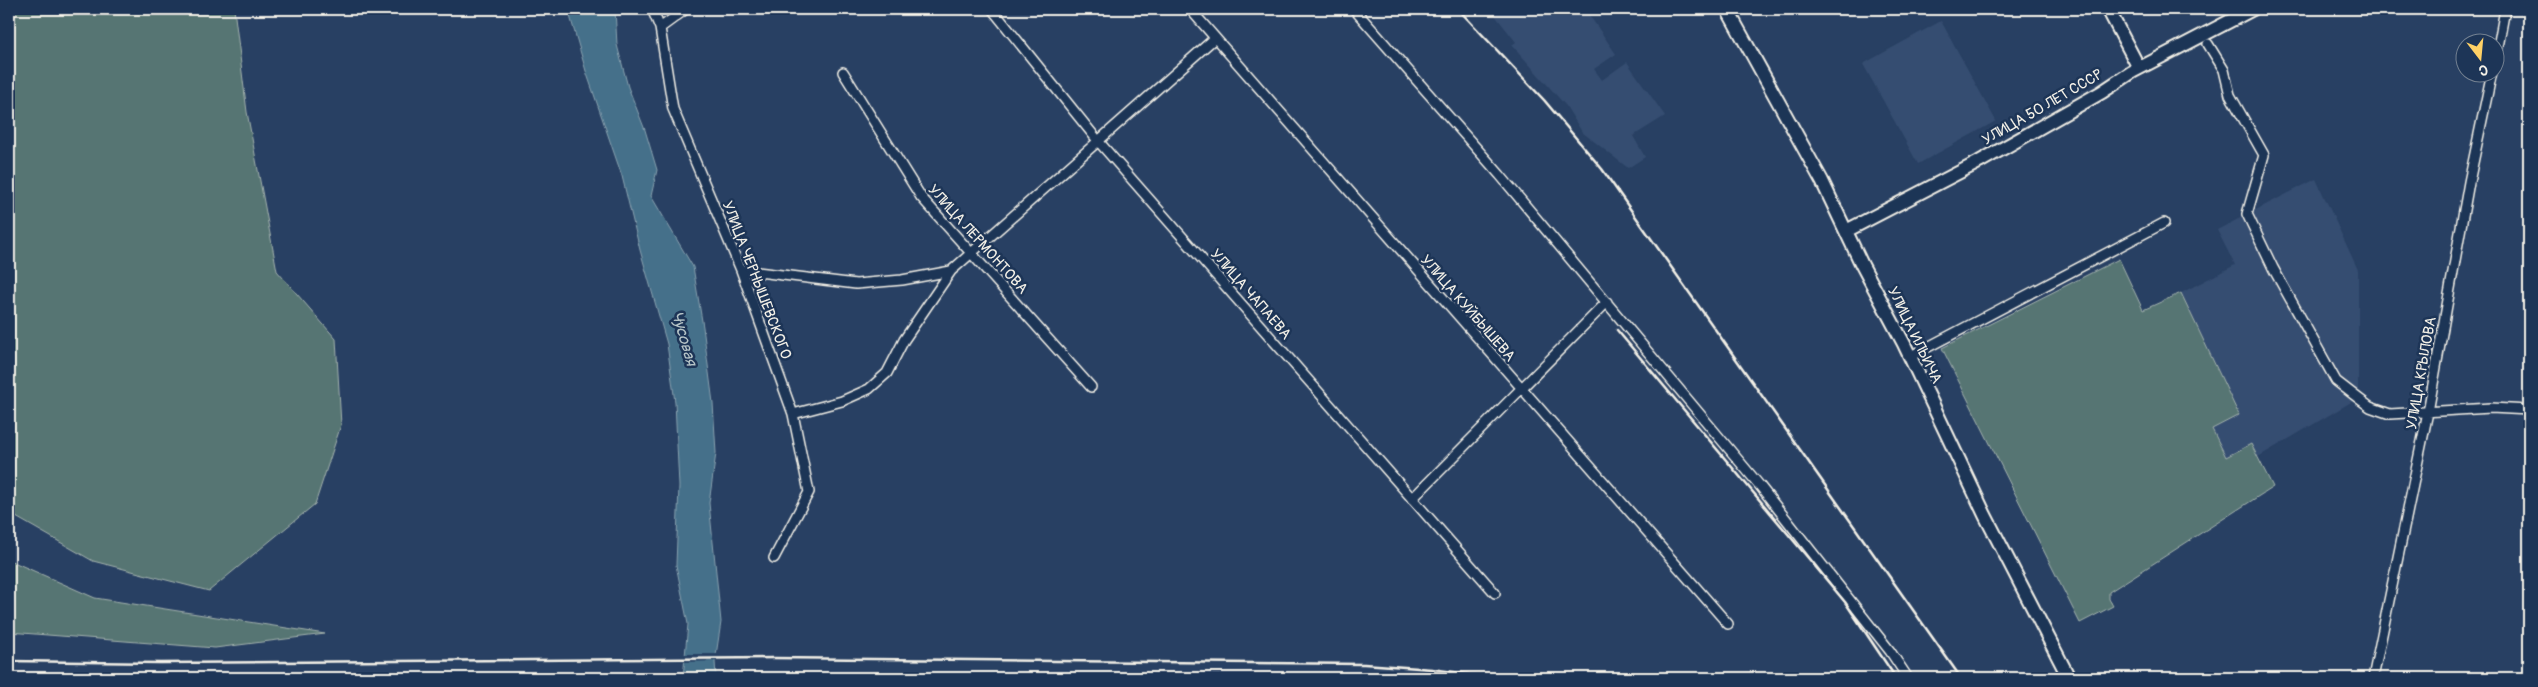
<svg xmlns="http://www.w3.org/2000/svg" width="2538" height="687" viewBox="0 0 2538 687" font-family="Pangolin,sans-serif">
<rect width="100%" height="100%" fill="#284063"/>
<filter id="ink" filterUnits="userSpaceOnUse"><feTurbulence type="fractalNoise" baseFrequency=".02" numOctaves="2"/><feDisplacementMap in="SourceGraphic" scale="10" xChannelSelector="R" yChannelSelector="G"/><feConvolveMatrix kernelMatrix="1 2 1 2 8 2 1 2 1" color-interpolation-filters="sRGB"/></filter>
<g filter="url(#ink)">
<path fill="#364d71" d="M1490,9H1585L1616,54L1594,69L1602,80L1627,62L1665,116L1633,136L1645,157L1628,168L1582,132L1566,106L1512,45L1516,42Z
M1941,21L1996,121L1918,164L1863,64Z
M2316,179L2358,270V398L2258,457L2251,444L2226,457L2212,429L2239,415L2181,293L2235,265L2217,230Z"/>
<path fill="#567573" stroke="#a5b3ae" d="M9,9H234L247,112L277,271L336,339L341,425L315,504L209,591L93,561L9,513Z
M2119,259L2143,310L2181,293L2239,415L2212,429L2226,457L2251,444L2273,487L2109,592V599L2113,606L2080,623L1942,348Z
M9,560L95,598L325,634L215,648L9,632Z"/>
<path fill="#446f8a" stroke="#8aa3b0" d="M568,9H615L617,45L628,87L645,130L657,170L651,196L693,267L703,327L713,403L716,453L709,503L721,622L715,662L716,678H683L688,624L676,565L679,486L675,402L667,344L640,250L622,176L586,71Z"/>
<path fill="#284063" d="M682,654H719L717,661L681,662Z
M681,673H718V678H681Z"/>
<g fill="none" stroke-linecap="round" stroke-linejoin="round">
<defs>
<path id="street" d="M652,9L660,28L673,109L741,270L793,414L809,492L774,558
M992,9L1099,142L1495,593
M1190,9L1728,624
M1354,9L1500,175L1760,486L1890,651L1908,678
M660,28L686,9
M2208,44L2224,70L2230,95L2264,155L2247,214L2273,268L2336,381L2358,398L2370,407L2390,414L2491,408L2529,410
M2496,58L2505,9
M843,72L921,197L1091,387
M741,270L856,284L902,280L951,271L1215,38
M1909,357L2164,223
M793,414L842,401L869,389L887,373L904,340L951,271
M1412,499L1607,302
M2373,678L2428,412L2469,182L2492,72"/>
<path id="secondary" d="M1727,9L1822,181L1862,265L1904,344L1985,515L2069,678
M2108,9L2139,68
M1846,231L1979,162L2102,92L2132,72L2253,9"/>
</defs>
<use href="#street" stroke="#f4f1e8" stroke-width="12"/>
<use href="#secondary" stroke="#f4f1e8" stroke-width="16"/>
<use href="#street" stroke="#1d3557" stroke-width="9"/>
<use href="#secondary" stroke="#1d3557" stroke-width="12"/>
<path stroke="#f4f1e8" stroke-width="2.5" d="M1458,9L1544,100L1602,169L1961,678
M1617,330L1845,602L1896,678
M9,661L160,663L773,658L1364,664L1432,669L1497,678
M9,676L38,678
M532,678H833
M1045,678L1360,676L1420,678"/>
</g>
</g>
<g text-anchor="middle" stroke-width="5" stroke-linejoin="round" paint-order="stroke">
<g font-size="15" fill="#f4f1e8" stroke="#1d3557">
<text transform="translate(2042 107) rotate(-30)" y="5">УЛИЦА 50 ЛЕТ СССР</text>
<text transform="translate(978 239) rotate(48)" y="5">УЛИЦА ЛЕРМОНТОВА</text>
<text transform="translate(757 280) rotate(69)" y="5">УЛИЦА ЧЕРНЫШЕВСКОГО</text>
<text transform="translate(1251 294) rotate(49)" y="5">УЛИЦА ЧАПАЕВА</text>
<text transform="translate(1468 308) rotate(49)" y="5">УЛИЦА КУЙБЫШЕВА</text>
<text transform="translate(1915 335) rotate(64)" y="5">УЛИЦА ИЛЬИЧА</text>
<text transform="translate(2421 373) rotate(-80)" y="5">УЛИЦА КРЫЛОВА</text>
</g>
<g font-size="16" font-style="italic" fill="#b6c4c7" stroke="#1d3557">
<text transform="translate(685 338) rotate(74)" y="6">Чусовая</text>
</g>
</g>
<rect width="2538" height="687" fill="none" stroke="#1d3557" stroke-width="30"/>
<rect x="15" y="15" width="2508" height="657" fill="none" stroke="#f4f1e8" stroke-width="2" filter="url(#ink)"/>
<g transform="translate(2480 58) rotate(164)"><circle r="24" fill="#1d3557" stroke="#738091"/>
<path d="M0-4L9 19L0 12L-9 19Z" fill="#ffd166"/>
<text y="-8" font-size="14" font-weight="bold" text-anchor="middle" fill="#f4f1e8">С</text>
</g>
</svg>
